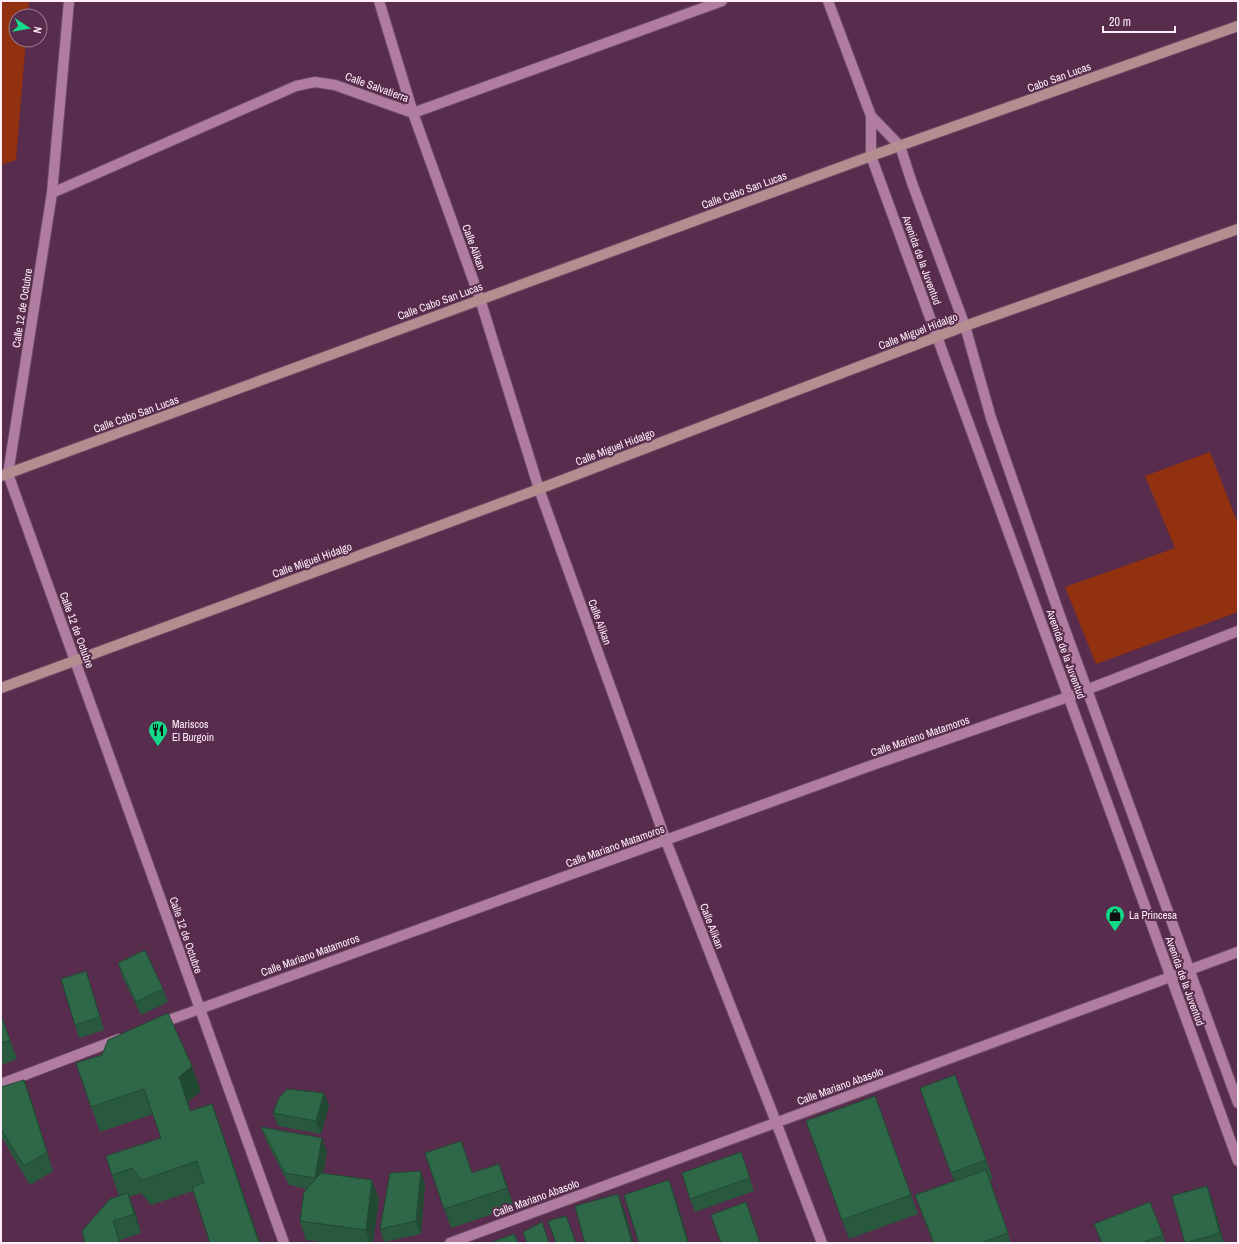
<svg xmlns="http://www.w3.org/2000/svg" width="1239" height="1244" viewBox="0 0 1239 1244" font-family="'Archivo Narrow',sans-serif">
<rect width="100%" height="100%" fill="#572c4c"/>
<path fill="#92310f" d="M1,1H29L28,16H16V40H26L16,160L1,165Z
M1210,452L1238,524V612L1096,664L1065,587L1175,548L1145,476Z"/>
<g fill="none" stroke-linecap="round" stroke-linejoin="round">
<defs>
<path id="minor" d="M69,1L52,193L8,474L284,1243
M379,1L413,113L480,299L539,489L666,841L776,1122L822,1243
M828,1L871,116V156
M871,116L900,146
M52,193L296,86L315,82L335,85L413,113L722,1
M158,1024L867,767L1068,697L1238,631
M1,1084L119,1039
M450,1243L1238,952"/>
<path id="tertiary" d="M900,146L912,183L965,326L991,418L1060,616L1238,1103
M871,156L1238,1161"/>
<path id="secondary" d="M1,476L871,156L1238,26
M1,688L539,489L965,326L1238,229"/>
</defs>
<use href="#minor" stroke="#6e4b65" stroke-width="12"/>
<use href="#tertiary" stroke="#6e4b65" stroke-width="12"/>
<use href="#secondary" stroke="#6e4b65" stroke-width="12"/>
<use href="#minor" stroke="#b07da1" stroke-width="10"/>
<use href="#tertiary" stroke="#b07da1" stroke-width="10"/>
<use href="#secondary" stroke="#b48d91" stroke-width="10"/>
</g>
<path fill="#28593f" d="M118,963L163,989L168,1002L141,1015L122,976Z
M86,971L90,984L104,1030L79,1038L75,1025Z
M1,1017L2,1018L17,1059L1,1065Z
M76,1063L201,1091L188,1102L191,1111L212,1104L221,1129L260,1243L193,1191L151,1205L141,1193L129,1197L135,1212L141,1233L120,1240L85,1243L119,1196L112,1175L161,1138L153,1114L100,1132Z
M955,1075L993,1179L990,1180L1011,1243H933L915,1195L954,1181L920,1088Z
M1,1087L31,1099L53,1171L30,1185L1,1136Z
M324,1093L329,1106L321,1134L278,1126L273,1113Z
M875,1096L918,1214L849,1239L806,1121Z
M261,1127L327,1151L323,1174L379,1199L373,1243H331L306,1240L300,1221L307,1189L289,1185L266,1140Z
M741,1152L754,1191L695,1212L690,1199Z
M473,1173L506,1183L514,1207L451,1228L444,1209Z
M425,1184L421,1234L384,1242L380,1229Z
M1207,1186L1212,1199L1224,1243H1185Z
M1150,1202L1166,1243H1102Z"/>
<path fill="#214933" d="M192,1066L201,1091L188,1102L199,1136L179,1077Z
M24,1080L31,1099L53,1171L47,1152Z
M324,1093L329,1106L321,1134L316,1121Z
M212,1104L221,1129L260,1243H259Z
M322,1138L327,1151L320,1191L315,1178Z
M499,1164L506,1183L514,1207L507,1188Z
M421,1171L425,1184L421,1234L416,1221Z
M372,1180L379,1199L373,1243H370L366,1230Z
M669,1180L676,1199L689,1243H688Z
M1207,1186L1212,1199L1224,1243L1220,1233Z
M128,1193L135,1212L141,1233L134,1214Z
M618,1194L625,1212L634,1243H632Z
M113,1221L120,1240L121,1243H120Z"/>
<path fill="#2f6849" stroke="#214933" d="M145,950L163,989L136,1002L118,963Z
M86,971L100,1017L75,1025L61,979Z
M168,1013L192,1066L179,1077L190,1111L212,1104L259,1243H210L192,1187L204,1183L197,1161L142,1180L132,1168L112,1175L106,1156L161,1138L144,1089L91,1107L76,1063L102,1055L108,1040Z
M1,1017L2,1018L10,1040L1,1043Z
M955,1075L986,1160L951,1173L920,1088Z
M24,1080L47,1152L24,1166L1,1129V1087Z
M287,1089L324,1093L316,1121L273,1113L279,1098Z
M875,1096L911,1195L842,1220L806,1121Z
M261,1127L322,1138L315,1178L285,1173Z
M461,1141L472,1173L499,1164L507,1188L444,1209L425,1153Z
M741,1152L750,1178L690,1199L682,1173Z
M986,1170L1008,1233L981,1243H934L915,1195Z
M421,1171L416,1221L380,1229L390,1173Z
M321,1173L372,1180L366,1230L300,1221L304,1192Z
M669,1180L688,1243H639L624,1195Z
M1207,1186L1220,1233L1185,1243L1172,1196Z
M128,1193L134,1214L113,1221L120,1243H85L82,1231L110,1199Z
M618,1194L632,1243H585L575,1206Z
M746,1202L760,1243H721L711,1215Z
M1150,1202L1163,1235L1142,1243H1102L1094,1224Z
M566,1216L576,1243H556L548,1221Z
M542,1222L549,1243H527L523,1232Z
M514,1234L518,1243H489Z"/>
<defs>
<symbol id="restaurant-pin" viewBox="-11 -11 22 30"><path d="M0 17L-7.5 6A9.5 9.5 0 1 1 7.5 6Z" fill="#14d989" stroke="#572c4c"/><path d="M-5-6h1v4h1v-4h1v4h1v-4h1v5L-1.5 .5V6h-2V.5L-5-1ZM5-6V6H3V1.5H1.5Q1.5-4 5-6Z" fill="#111"/></symbol>
<symbol id="shop-pin" viewBox="-11 -11 22 30"><path d="M0 17L-7.5 6A9.5 9.5 0 1 1 7.5 6Z" fill="#14d989" stroke="#572c4c"/><path d="M-5-2.5h2.3a2.7 3.5 0 0 1 5.4 0H5L5.5 6h-11ZM-1.5-2.5h3a1.5 2.3 0 0 0-3 0Z" fill="#111"/></symbol>
</defs>
<g fill-rule="evenodd">
<use href="#restaurant-pin" x="147" y="719" width="22" height="30"/>
<use href="#shop-pin" x="1104" y="904" width="22" height="30"/>
</g>
<g text-anchor="middle" stroke-width="4" stroke-linejoin="round" paint-order="stroke">
<g font-size="11" fill="#ffeef9" stroke="#572c4c">
<text transform="translate(1059 77) rotate(-20)" y="4">Cabo San Lucas</text>
<text transform="translate(377 87) rotate(20)" y="4">Calle Salvatierra</text>
<text transform="translate(744 190) rotate(-20)" y="4">Calle Cabo San Lucas</text>
<text transform="translate(474 247) rotate(70)" y="4">Calle Alikan</text>
<text transform="translate(922 260) rotate(70)" y="4">Avenida de la Juventud</text>
<text transform="translate(440 301) rotate(-20)" y="4">Calle Cabo San Lucas</text>
<text transform="translate(22 308) rotate(-81)" y="4">Calle 12 de Octubre</text>
<text transform="translate(918 331) rotate(-21)" y="4">Calle Miguel Hidalgo</text>
<text transform="translate(136 414) rotate(-20)" y="4">Calle Cabo San Lucas</text>
<text transform="translate(615 447) rotate(-21)" y="4">Calle Miguel Hidalgo</text>
<text transform="translate(312 560) rotate(-20)" y="4">Calle Miguel Hidalgo</text>
<text transform="translate(600 622) rotate(70)" y="4">Calle Alikan</text>
<text transform="translate(77 630) rotate(70)" y="4">Calle 12 de Octubre</text>
<text transform="translate(1066 654) rotate(70)" y="4">Avenida de la Juventud</text>
<text transform="translate(920 736) rotate(-19)" y="4">Calle Mariano Matamoros</text>
<text transform="translate(615 846) rotate(-20)" y="4">Calle Mariano Matamoros</text>
<text transform="translate(712 926) rotate(69)" y="4">Calle Alikan</text>
<text transform="translate(186 935) rotate(71)" y="4">Calle 12 de Octubre</text>
<text transform="translate(310 955) rotate(-20)" y="4">Calle Mariano Matamoros</text>
<text transform="translate(1185 981) rotate(70)" y="4">Avenida de la Juventud</text>
<text transform="translate(840 1086) rotate(-20)" y="4">Calle Mariano Abasolo</text>
<text transform="translate(536 1198) rotate(-20)" y="4">Calle Mariano Abasolo</text>
</g>
<g font-size="11" fill="#ffeef9" stroke="#572c4c" text-anchor="start">
<text x="172" y="728">Mariscos<tspan x="172" dy="13">El Burgoin</tspan></text>
<text x="1129" y="919">La Princesa</text>
</g>
</g>
<rect width="1239" height="1244" fill="none" stroke="#ffeef9" stroke-width="4"/>
<g transform="translate(28 28) rotate(102)"><circle r="19" fill="#572c4c" stroke="#9a7a91"/>
<path d="M0-3L7 15L0 10L-7 15Z" fill="#14d989"/>
<text y="-6" font-size="11" font-weight="bold" text-anchor="middle" fill="#ffeef9">N</text>
</g>
<path d="M1103 26v6h72v-6" fill="none" stroke="#ffeef9" stroke-width="2"/>
<text x="1109" y="26" font-size="12" fill="#ffeef9" stroke="#572c4c" stroke-width="3" paint-order="stroke">20 m</text>
</svg>
